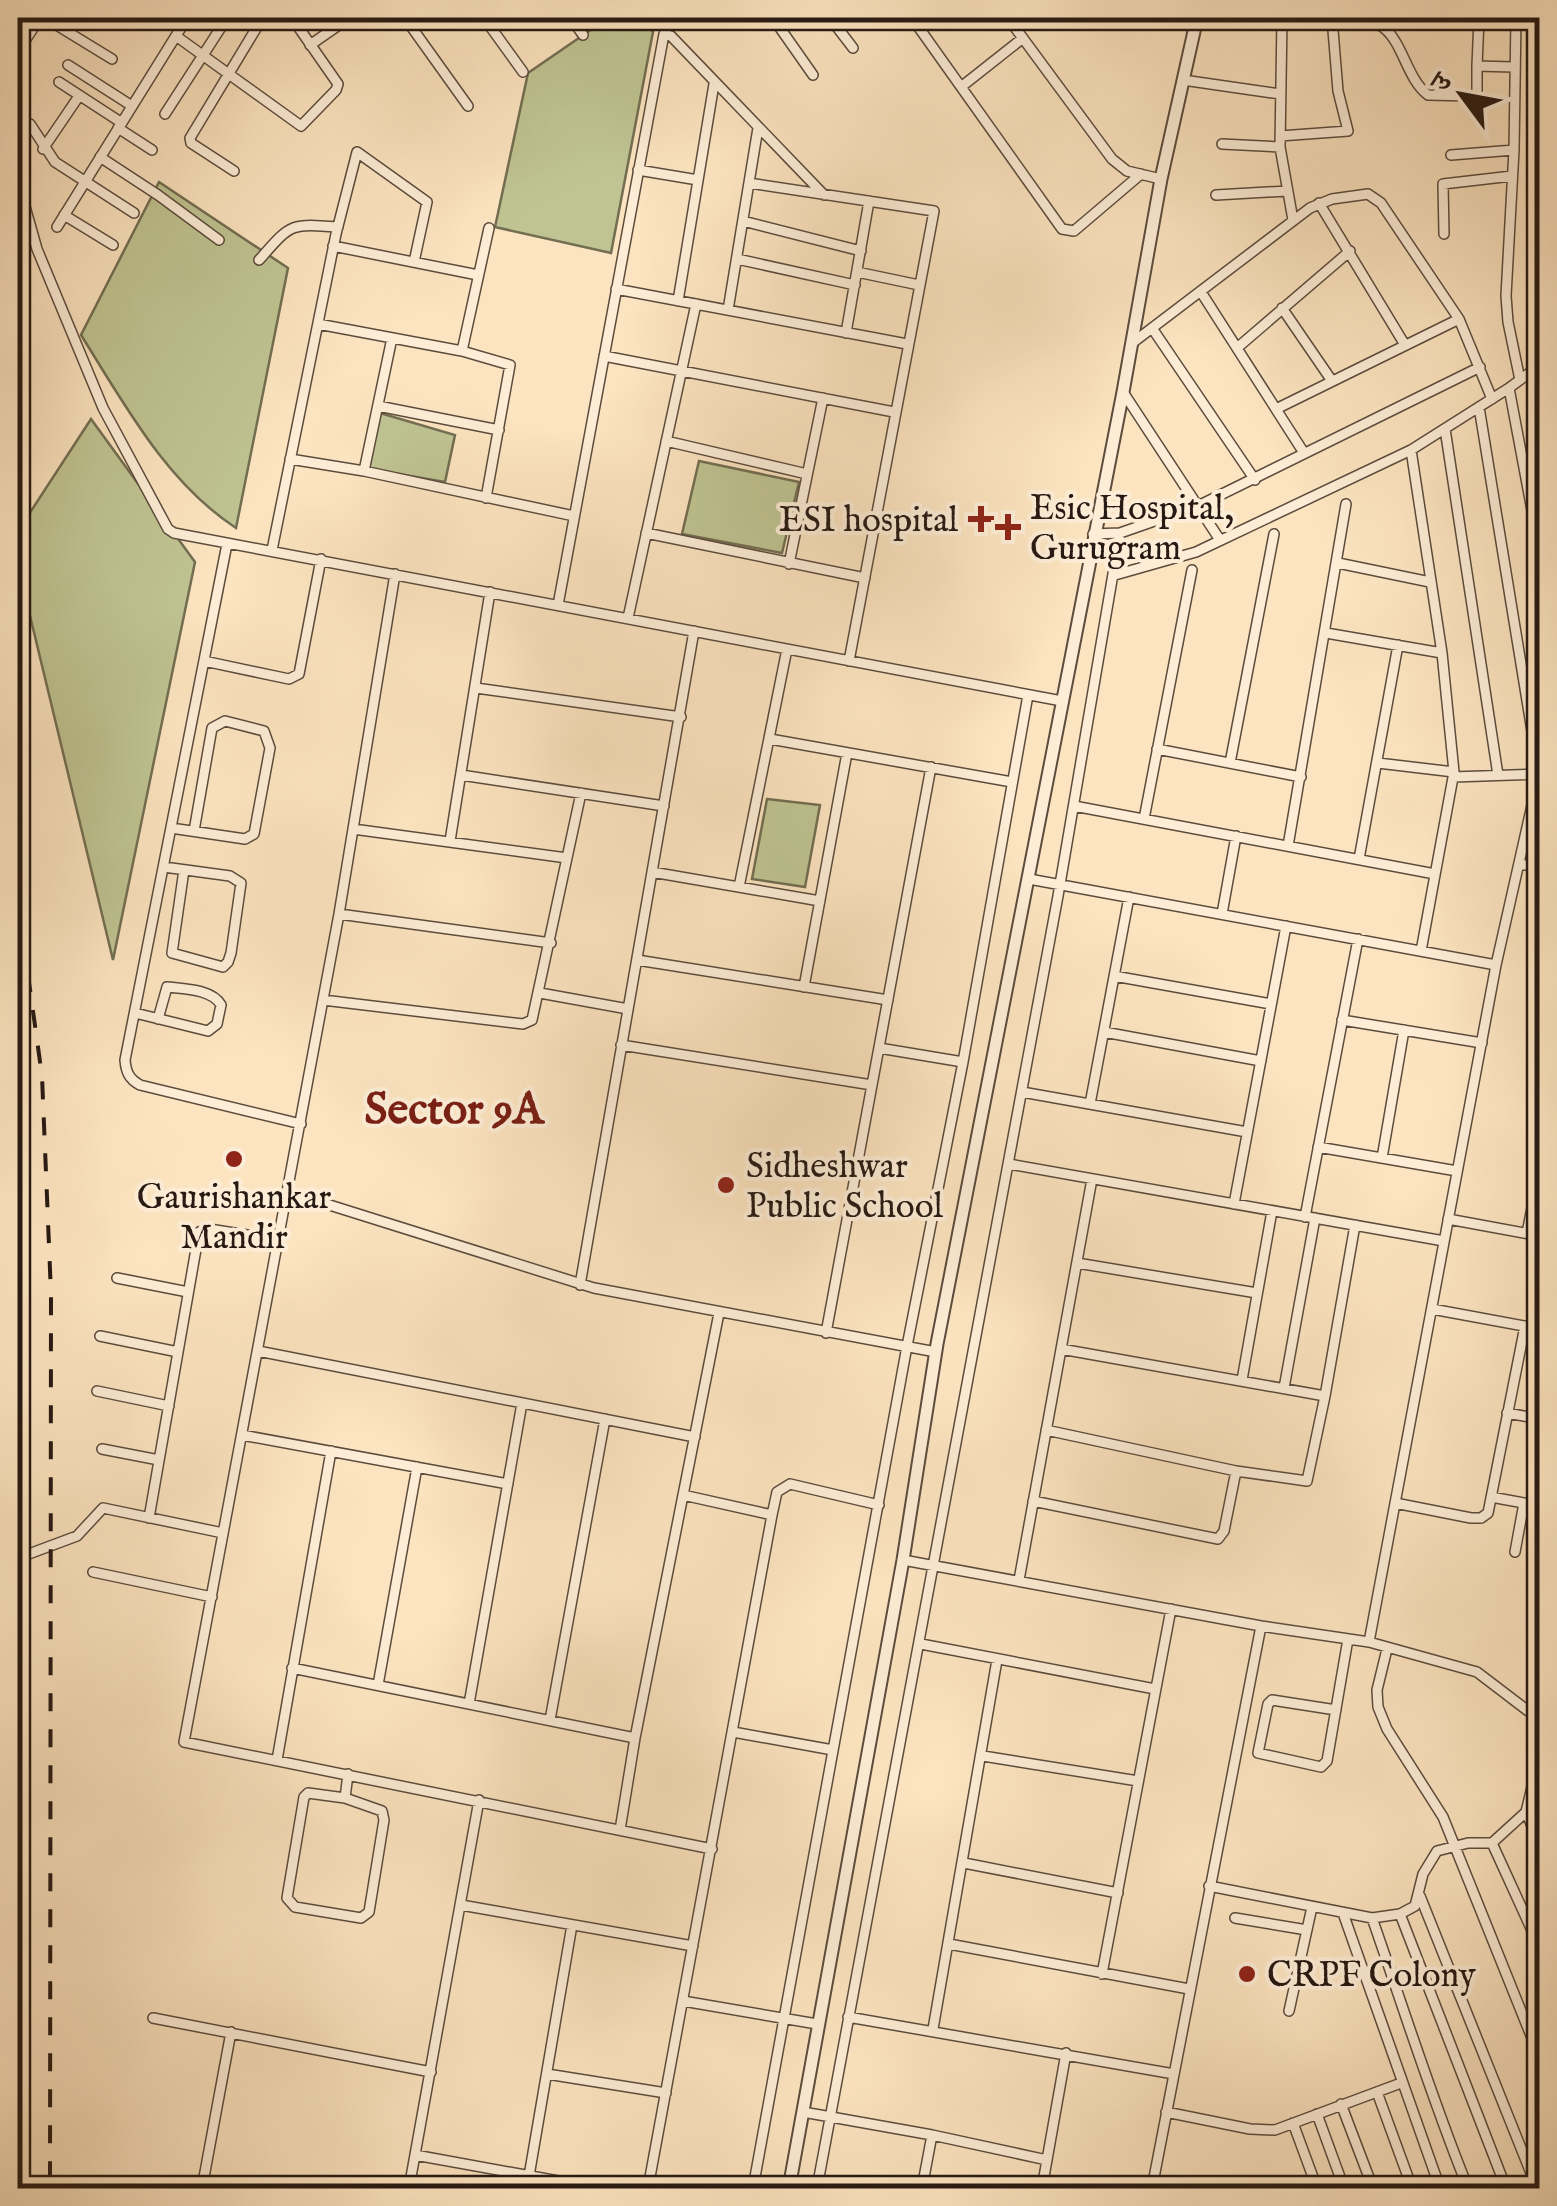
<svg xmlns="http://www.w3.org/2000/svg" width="1557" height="2206" viewBox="0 0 1557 2206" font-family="'IM FELL English','Noto Serif Devanagari',serif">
<rect width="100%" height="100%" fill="#fce4c0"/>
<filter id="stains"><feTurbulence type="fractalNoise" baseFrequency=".002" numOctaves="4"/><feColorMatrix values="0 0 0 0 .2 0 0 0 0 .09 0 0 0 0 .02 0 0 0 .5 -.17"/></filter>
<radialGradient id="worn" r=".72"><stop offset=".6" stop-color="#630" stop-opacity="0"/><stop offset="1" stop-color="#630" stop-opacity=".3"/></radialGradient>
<path fill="#bfc492" stroke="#736e52" stroke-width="2.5" d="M608,18H640L653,32L611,253L495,227L528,73Z
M159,182L288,268L236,528C166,482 125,405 81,335Z
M380,413L455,435L445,482L369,469Z
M91,419L195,562L113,960L18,566V531Z
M699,461L799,482L782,553L682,534Z
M767,799L820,805L805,887L752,879Z"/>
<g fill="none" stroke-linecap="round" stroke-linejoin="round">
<defs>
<path id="minor" d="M45,18L112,59
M143,18H144
M405,18L468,106
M484,18L523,72
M571,18L583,35
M773,18L813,75
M830,18L853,48
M912,18L1062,229L1074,231L1141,174
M1008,18L1112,159L1127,171L1161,179
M1282,18L1280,147L1293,220
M1337,18C1350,20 1374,20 1384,28C1403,43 1407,79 1428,95L1473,96L1477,94V66L1513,67
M1516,18L1514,150L1506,296L1508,322L1520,380
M1117,21L1122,18
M176,36L301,126L336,90L338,84L292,18
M310,45L349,18
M18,51L40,18
M68,65L132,106
M1477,66L1479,18
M1183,80L1280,94
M59,82L122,123
M961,87L1023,38
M165,114L227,18
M30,124L55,162L134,213
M118,128L152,150
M1280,136L1348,131L1338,91L1332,18
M1222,144L1280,147
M43,149L79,96
M1451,155L1514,150
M100,157L158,195L219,240
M638,170L698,180
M234,171L191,143L190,138L260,22
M18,182L37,249L103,408L168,529L174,533L1062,701
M749,183L934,211L849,661
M1216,195L1287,191
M1319,203L1405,345
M64,215L113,245
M743,221L861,251
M57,227L187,18
M1444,234L1443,184L1512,176
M333,246L478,275
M737,259L855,285
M259,260C291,224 289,223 338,227
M857,272L919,285
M616,289L907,344
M1201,292L1304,453
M678,301L714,84
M1282,308L1332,381
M728,310L758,128
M318,324L462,351L510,365L486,498
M1152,328L1255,480
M846,333L869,201
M1131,344L1310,208L1332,199L1368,194L1381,203L1459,319L1492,399
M1237,348L1350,251
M462,351L489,228
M604,356L894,412
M1509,388L1540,553
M1123,392L1220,540
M378,406L499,430
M1276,409L1459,319
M1445,429L1498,775
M666,441L807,474
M1411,450L1442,653L1454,772L1421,951
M290,459L364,471L574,516
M364,471L392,338
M646,533L865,578
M1093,534L1120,533L1200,505L1480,367
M227,544L125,1060C126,1072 129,1079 140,1085L301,1124
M272,550L336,234L357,152L427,202L414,262
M1338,563L1430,582
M789,564L823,398
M395,574L339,914L184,1742L712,1849
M1115,575L1196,552L1411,450L1509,388L1540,365
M558,605L664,34L671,36L824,195
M628,618L696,304
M1326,633L1442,653
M204,661L289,679L299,674L321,559
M476,688L681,717
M770,739L1012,782
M1157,749L1301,777
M1230,763L1274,534
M1378,763L1454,772
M461,775L664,806
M1453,777L1540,774
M1074,806L1435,874
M1144,819L1192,570
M171,828L245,839L254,834L270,748L264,731L225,721L212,728L194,831
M353,829L567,858
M450,841L490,592
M1288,846L1346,504
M1359,859L1398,645
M1519,864L1540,867
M164,867L230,876L241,883L231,953L228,962L223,967L172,953L184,870
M652,872L820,901
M1029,879L1496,965
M739,887L787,649
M339,914L551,943
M1222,914L1236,836
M637,960L888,1000
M1114,976L1271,1004
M804,987L847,753
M540,993L628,1009
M323,1000L523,1024L532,1020L581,793
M135,1013L208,1031L217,1024L221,1005C212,989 184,989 167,987L158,1019
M1342,1020L1482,1043
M1104,1032L1261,1061
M621,1045L872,1085
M879,1048L963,1062
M1022,1092L1247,1132
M1090,1104L1129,897
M1318,1147L1457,1171
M1382,1158L1404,1030
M1009,1164L1444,1241
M288,1192L594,1288L936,1352
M1234,1204L1286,926
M1305,1217L1358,939
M1448,1219L1540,1236
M1527,1233L1540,1167
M1077,1263L1257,1293
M117,1278L188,1292
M580,1285L694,631
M1432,1309L1540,1329
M826,1333L931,767
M100,1336L178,1352
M1061,1349L1325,1396
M258,1351L695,1437
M1242,1380L1272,1211
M1284,1388L1315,1218
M97,1391L169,1406
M1507,1413L1540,1419
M1046,1430L1236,1471L1307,1481L1325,1396L1355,1225
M242,1435L508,1484
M102,1449L159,1460
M1491,1497L1540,1506
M1033,1501L1218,1539L1224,1531L1236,1471
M1395,1503L1471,1518H1481L1488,1513L1525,1326
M772,1515L777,1492L790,1484L879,1505
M149,1518L199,1232L209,1229L279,1240
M1515,1552L1524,1503
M18,1558L77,1536L103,1508L223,1533
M903,1560L1261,1626L1369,1642L1477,1672L1540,1720
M93,1572L212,1597
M1019,1580L1092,1179
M1535,1596L1540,1597
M1369,1642L1496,965L1539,774L1479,407
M921,1644L1155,1689
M1387,1649L1377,1690L1378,1707L1387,1729L1443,1817L1540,2058
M292,1668L635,1738
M378,1685L417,1467
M469,1704L522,1403
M1336,1710L1272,1700L1268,1704L1258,1753L1321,1767L1327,1761L1348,1639
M550,1720L605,1419
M733,1732L833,1750
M983,1756L1138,1781
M277,1760L331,1451
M345,1798L382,1811L384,1820L369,1912L361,1918L295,1907L287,1898L304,1797L308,1793L345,1798L348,1774
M1526,1812L1540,1845
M620,1830L635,1738L719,1313
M1492,1843L1540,1948
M964,1863L1118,1893
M1209,1886L1372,1918L1400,1914L1415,1906L1423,1874L1437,1851L1468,1843H1492L1526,1812L1532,1787L1540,1773
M1420,1896L1537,2188
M461,1905L693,1946
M1343,1913L1440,2188
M1400,1914L1506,2188
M1235,1918L1307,1930
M1372,1918C1404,2009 1432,2100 1468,2188
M949,1944L1189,1989
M1102,1974L1171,1609
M683,2001L817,2024
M1289,2011L1312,1907
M848,2017L1174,2074
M153,2018L431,2072
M933,2029L997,1660
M547,2074L666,2093
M1377,2092L1412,2188
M1341,2104L1373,2188
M803,2112L932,2135L1047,2160
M1166,2112L1250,2129L1275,2130L1401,2083
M1317,2114L1344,2188
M1293,2123L1317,2188
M415,2155L597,2188
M529,2176L572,1925
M323,2185L343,2188
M202,2188L231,2032
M409,2188L479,1800
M648,2188L772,1515L683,1495
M753,2188L907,1346L963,1062L1028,695
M817,2188L1058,896L1120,533
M922,2188L932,2135
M1042,2188L1066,2053
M1152,2188L1261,1626"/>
<path id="tertiary" d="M789,2188L903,1560L937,1344L1123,392L1161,179L1197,18"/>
</defs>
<use href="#minor" stroke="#5c4c3e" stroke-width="12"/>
<use href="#tertiary" stroke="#5c4c3e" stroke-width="15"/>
<use href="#minor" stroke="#fdedd6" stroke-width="9"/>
<use href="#tertiary" stroke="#fdedd6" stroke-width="11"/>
<path stroke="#271913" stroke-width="4" stroke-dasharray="18 18" stroke-linecap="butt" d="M18,903L42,1076L51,1294L50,2188"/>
</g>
<g fill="#8f2418" stroke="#fdedd6" stroke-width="4">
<path d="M976 504h10v10h10v10h-10v10h-10v-10h-10v-10h10z"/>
<path d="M1003 512h10v10h10v10h-10v10h-10v-10h-10v-10h10z"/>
<circle cx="234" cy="1159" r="10"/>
<circle cx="726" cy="1185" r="10"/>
<circle cx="1247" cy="1974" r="10"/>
</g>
<g text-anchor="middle" stroke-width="8" stroke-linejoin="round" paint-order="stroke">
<g font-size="35" fill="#271913" stroke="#fdedd6" text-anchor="start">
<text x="1030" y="519">Esic Hospital,<tspan x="1030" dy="40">Gurugram</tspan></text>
<text x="958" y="531" text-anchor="end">ESI hospital</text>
<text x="746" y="1177">Sidheshwar<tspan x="746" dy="40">Public School</tspan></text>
<text x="234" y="1208" text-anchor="middle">Gaurishankar<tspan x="234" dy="40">Mandir</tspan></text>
<text x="1267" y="1986">CRPF Colony</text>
</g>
<g font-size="45" font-weight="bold" fill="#7a1f14" stroke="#fdedd6">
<text x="454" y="1123">Sector 9A</text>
</g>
</g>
<rect width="1557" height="2206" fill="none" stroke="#fce4c0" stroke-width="60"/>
<rect x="20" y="20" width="1517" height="2166" fill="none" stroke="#271913" stroke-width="5"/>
<rect x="30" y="30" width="1497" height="2146" fill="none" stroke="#271913" stroke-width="2.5"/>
<g transform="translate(1462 95) rotate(302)" stroke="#fdedd6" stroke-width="8" paint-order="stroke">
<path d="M0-8L18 38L0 25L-18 38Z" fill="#271913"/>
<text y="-15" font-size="28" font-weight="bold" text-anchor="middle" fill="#271913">उ</text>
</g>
<rect width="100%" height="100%" filter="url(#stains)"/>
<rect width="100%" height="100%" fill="url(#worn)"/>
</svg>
